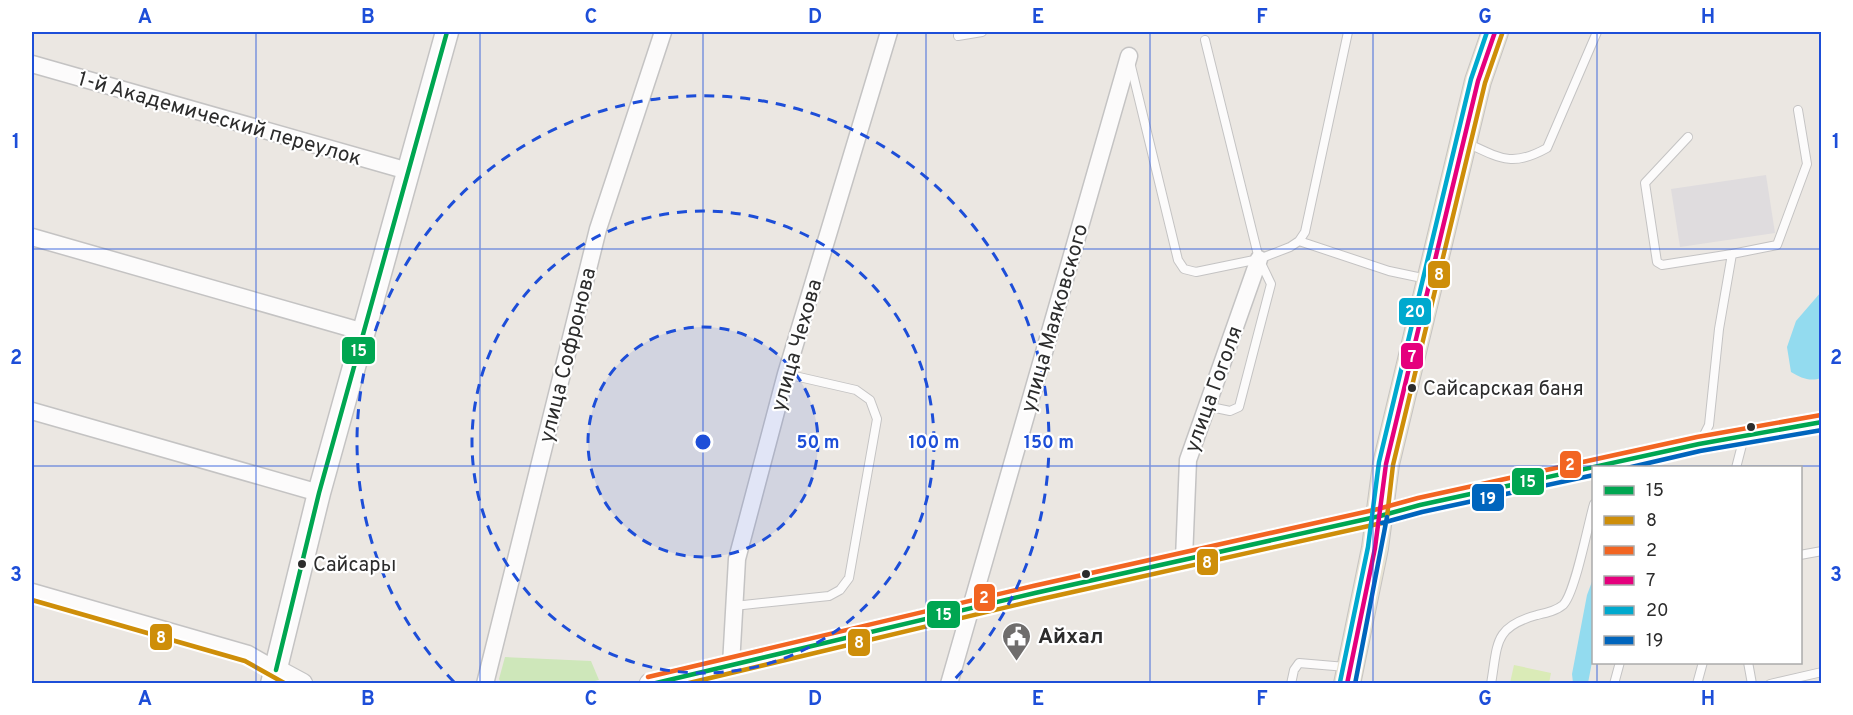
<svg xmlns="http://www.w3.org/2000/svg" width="1853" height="715" viewBox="0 0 1853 715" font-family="Overpass,sans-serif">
<rect width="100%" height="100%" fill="#ebe7e2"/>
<path fill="#dfdcde" d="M1766,175L1775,233L1680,247L1671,189Z"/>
<path fill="#cee7ba" d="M505,657L591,661L599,680L583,684L501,683L499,679Z"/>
<path fill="#daebb7" d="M1514,665L1551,673L1549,683H1510Z"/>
<path fill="#93dbef" d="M1821,292V378C1810,382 1801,378 1791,372L1787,347L1796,321Z
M1593,579V657L1588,683H1573L1572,674L1587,595Z"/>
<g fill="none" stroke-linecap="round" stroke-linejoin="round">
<defs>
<path id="service" d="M958,36L982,32
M1205,40L1259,259L1271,284L1239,407L1230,411L1206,406
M1130,62L1178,260L1184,269L1196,272L1259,259L1290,247L1299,241L1305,232L1348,32
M1688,137L1645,183L1657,262L1662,265L1732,254
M1467,143C1501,159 1513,167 1547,148L1597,32
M1299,241L1389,271L1427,279
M1701,441L1709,425L1719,329L1732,254L1777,245L1807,164L1798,110
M1736,468L1744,437
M1800,555L1822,551
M734,606L829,596L840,590L849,578L877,419L870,400L856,390L786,374
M1748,662L1752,684
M1291,684L1294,670L1299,663L1346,667
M1491,684C1498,644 1493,627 1537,615C1546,613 1556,611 1563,605C1575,594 1588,524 1594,504
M1614,684L1620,662
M1697,684L1703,662
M1770,684L1822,672"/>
<path id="minor" d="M32,64L408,171
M32,237L364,332
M32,411L319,493
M1184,559L1188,460L1259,259
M32,592L248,654L276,670
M731,665L737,559L786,374L889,32
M485,684L598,229L663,32
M949,684L1129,56"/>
<path id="tertiary" d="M276,670L302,684
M650,684L1035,593L1380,516L1420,505L1699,444L1822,422"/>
<path id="secondary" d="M272,684L319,493L447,32"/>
<path id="primary" d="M1347,684L1375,548L1386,464L1478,81L1495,32"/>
</defs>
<use href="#service" stroke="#c4c3c3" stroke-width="10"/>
<use href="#minor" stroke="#c4c3c3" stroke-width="19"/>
<use href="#tertiary" stroke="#c4c3c3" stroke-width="23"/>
<use href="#secondary" stroke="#c4c3c3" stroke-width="25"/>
<use href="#primary" stroke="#c6c4c2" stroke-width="28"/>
<use href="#service" stroke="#fcfbfb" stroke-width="8"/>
<use href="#minor" stroke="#fcfbfb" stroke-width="16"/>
<use href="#tertiary" stroke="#fcfbfb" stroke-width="21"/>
<use href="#secondary" stroke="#fcfbfb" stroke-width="22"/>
<use href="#primary" stroke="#e8e3d4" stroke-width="26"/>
<defs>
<path id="bus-1" d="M276,670L319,493L447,32
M652,684L1035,593L1380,516L1420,505L1699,444L1822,422"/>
<path id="bus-2" d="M1387,517L1393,465L1485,83L1502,34
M32,600L245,661L286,684
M685,684L1037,600L1382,523"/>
<path id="bus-3" d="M648,677L1033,586L1378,509L1418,498L1697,437L1821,415"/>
<path id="bus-4" d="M1347,684L1375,548L1386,464L1478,81L1495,32"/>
<path id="bus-5" d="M1340,682L1368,547L1379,462L1471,79L1487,32"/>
<path id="bus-6" d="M1627,468L1700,451L1822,430
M1382,523L1422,512L1594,475
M1355,684L1387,517"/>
</defs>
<use href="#bus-1" stroke="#fff" stroke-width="9"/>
<use href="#bus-2" stroke="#fff" stroke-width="9"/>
<use href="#bus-3" stroke="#fff" stroke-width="9"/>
<use href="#bus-4" stroke="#fff" stroke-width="9"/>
<use href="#bus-5" stroke="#fff" stroke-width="9"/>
<use href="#bus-6" stroke="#fff" stroke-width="9"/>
<use href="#bus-1" stroke="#00a651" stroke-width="4.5"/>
<use href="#bus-2" stroke="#ce8e09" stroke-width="4.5"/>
<use href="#bus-3" stroke="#f26522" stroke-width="4.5"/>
<use href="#bus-4" stroke="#e5007d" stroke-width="4.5"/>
<use href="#bus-5" stroke="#00a9ce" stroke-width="4.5"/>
<use href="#bus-6" stroke="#0065bd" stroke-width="4.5"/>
</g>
<path fill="none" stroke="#1d4ed8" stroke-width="1.5" stroke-opacity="0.55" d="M256,32V684M480,32V684M703,32V684M926,32V684M1150,32V684M1373,32V684M1597,32V468M32,249H1822M32,466H1822M1597,662V684"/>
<circle cx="703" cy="442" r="115" fill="#1d4ed8" fill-opacity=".12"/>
<g fill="none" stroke="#1d4ed8" stroke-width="3" stroke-dasharray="10 8">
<circle cx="703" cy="442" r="115"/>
<circle cx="703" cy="442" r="231"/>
<path d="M454 682A346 346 0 1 1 952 682"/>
</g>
<defs>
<symbol id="civic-pin" viewBox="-11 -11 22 30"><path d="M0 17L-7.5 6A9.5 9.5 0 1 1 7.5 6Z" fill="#6f6d6c" stroke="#fff"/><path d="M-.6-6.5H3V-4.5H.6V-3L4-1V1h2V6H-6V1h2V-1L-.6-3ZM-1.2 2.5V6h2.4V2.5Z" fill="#fff"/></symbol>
</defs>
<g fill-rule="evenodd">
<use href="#civic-pin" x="1000" y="620" width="33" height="45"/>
</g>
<g fill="#2c2c2c" stroke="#fff" stroke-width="2">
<circle cx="1412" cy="388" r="5"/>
<circle cx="1751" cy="427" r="5"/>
<circle cx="302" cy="564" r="5"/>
<circle cx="1086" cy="574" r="5"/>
</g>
<g text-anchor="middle" stroke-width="4.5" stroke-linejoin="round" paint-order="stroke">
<g font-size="20" fill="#2c2c2c" stroke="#fff" text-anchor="start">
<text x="1423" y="395">Сайсарская баня</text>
<text x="313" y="571">Сайсары</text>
</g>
<g font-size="21" fill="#2c2c2c" stroke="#fff">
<text transform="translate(220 118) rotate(16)" y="7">1-й Академический переулок</text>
<text transform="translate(1054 318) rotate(-74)" y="7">улица Маяковского</text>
<text transform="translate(796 345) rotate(-74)" y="7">улица Чехова</text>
<text transform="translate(567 355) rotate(-76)" y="7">улица Софронова</text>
<text transform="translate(1213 389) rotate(-70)" y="7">улица Гоголя</text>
</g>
<g font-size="21" font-weight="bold" fill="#2c2c2c" stroke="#fff" text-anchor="start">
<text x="1038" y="643">Айхал</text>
</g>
</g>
<circle cx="703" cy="442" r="9" fill="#1d4ed8" stroke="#fff" stroke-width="3"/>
<g font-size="18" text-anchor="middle" font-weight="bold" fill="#1d4ed8" stroke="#fff" stroke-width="4.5" stroke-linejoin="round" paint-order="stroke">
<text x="818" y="448">50 m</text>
<text x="934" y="448">100 m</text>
<text x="1049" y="448">150 m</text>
</g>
<g stroke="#fff" stroke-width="2">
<rect x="1427" y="260" width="24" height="29" rx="6" fill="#ce8e09"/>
<rect x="1398" y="297" width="34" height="29" rx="6" fill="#00a9ce"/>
<rect x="341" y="336" width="35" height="29" rx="6" fill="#00a651"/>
<rect x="1400" y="342" width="24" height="28" rx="6" fill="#e5007d"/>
<rect x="1559" y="450" width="23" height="29" rx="6" fill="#f26522"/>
<rect x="1511" y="467" width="34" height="29" rx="6" fill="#00a651"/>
<rect x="1471" y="483" width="34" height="29" rx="6" fill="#0065bd"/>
<rect x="1196" y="548" width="23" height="28" rx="6" fill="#ce8e09"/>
<rect x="973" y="583" width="23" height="29" rx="6" fill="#f26522"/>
<rect x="926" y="600" width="35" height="29" rx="6" fill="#00a651"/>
<rect x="149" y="623" width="24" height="28" rx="6" fill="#ce8e09"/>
<rect x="847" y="628" width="24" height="29" rx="6" fill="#ce8e09"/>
</g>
<g font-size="16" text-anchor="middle" font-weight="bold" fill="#fff">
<text x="1439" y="280">8</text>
<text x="1415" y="317">20</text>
<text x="359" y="356">15</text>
<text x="1412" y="362">7</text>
<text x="1570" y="470">2</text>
<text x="1528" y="487">15</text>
<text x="1488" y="504">19</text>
<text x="1207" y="568">8</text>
<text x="984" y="603">2</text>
<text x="944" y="620">15</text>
<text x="161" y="643">8</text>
<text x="859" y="648">8</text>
</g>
<rect width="1853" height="715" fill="none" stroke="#ffffff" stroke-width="66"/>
<rect x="1592" y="466" width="210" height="198" fill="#ffffff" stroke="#ababab" stroke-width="1.5"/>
<rect x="1604" y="486" width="30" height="9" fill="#00a651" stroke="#ababab" stroke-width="1.5"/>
<text x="1646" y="496" font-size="18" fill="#2c2c2c">15</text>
<rect x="1604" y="516" width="30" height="9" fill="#ce8e09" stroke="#ababab" stroke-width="1.5"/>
<text x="1646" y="526" font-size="18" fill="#2c2c2c">8</text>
<rect x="1604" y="546" width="30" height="9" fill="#f26522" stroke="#ababab" stroke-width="1.5"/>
<text x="1646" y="556" font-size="18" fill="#2c2c2c">2</text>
<rect x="1604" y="576" width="30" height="9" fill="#e5007d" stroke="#ababab" stroke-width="1.5"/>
<text x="1646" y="586" font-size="18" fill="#2c2c2c">7</text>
<rect x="1604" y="606" width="30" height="9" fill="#00a9ce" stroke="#ababab" stroke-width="1.5"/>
<text x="1646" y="616" font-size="18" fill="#2c2c2c">20</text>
<rect x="1604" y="636" width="30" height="9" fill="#0065bd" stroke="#ababab" stroke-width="1.5"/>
<text x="1646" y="646" font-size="18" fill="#2c2c2c">19</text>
<rect x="33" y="33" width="1787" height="649" fill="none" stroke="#1d4ed8" stroke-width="2"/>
<g font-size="20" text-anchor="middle" font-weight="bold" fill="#1d4ed8">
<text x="145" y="23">A</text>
<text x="368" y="23">B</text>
<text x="591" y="23">C</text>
<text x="815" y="23">D</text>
<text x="1038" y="23">E</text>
<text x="1262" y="23">F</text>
<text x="1485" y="23">G</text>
<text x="1708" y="23">H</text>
<text x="16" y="148">1</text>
<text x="1836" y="148">1</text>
<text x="16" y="364">2</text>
<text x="1836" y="364">2</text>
<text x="16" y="581">3</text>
<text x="1836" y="581">3</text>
<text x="145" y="705">A</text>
<text x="368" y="705">B</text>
<text x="591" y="705">C</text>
<text x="815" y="705">D</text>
<text x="1038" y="705">E</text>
<text x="1262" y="705">F</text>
<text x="1485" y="705">G</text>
<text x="1708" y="705">H</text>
</g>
</svg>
